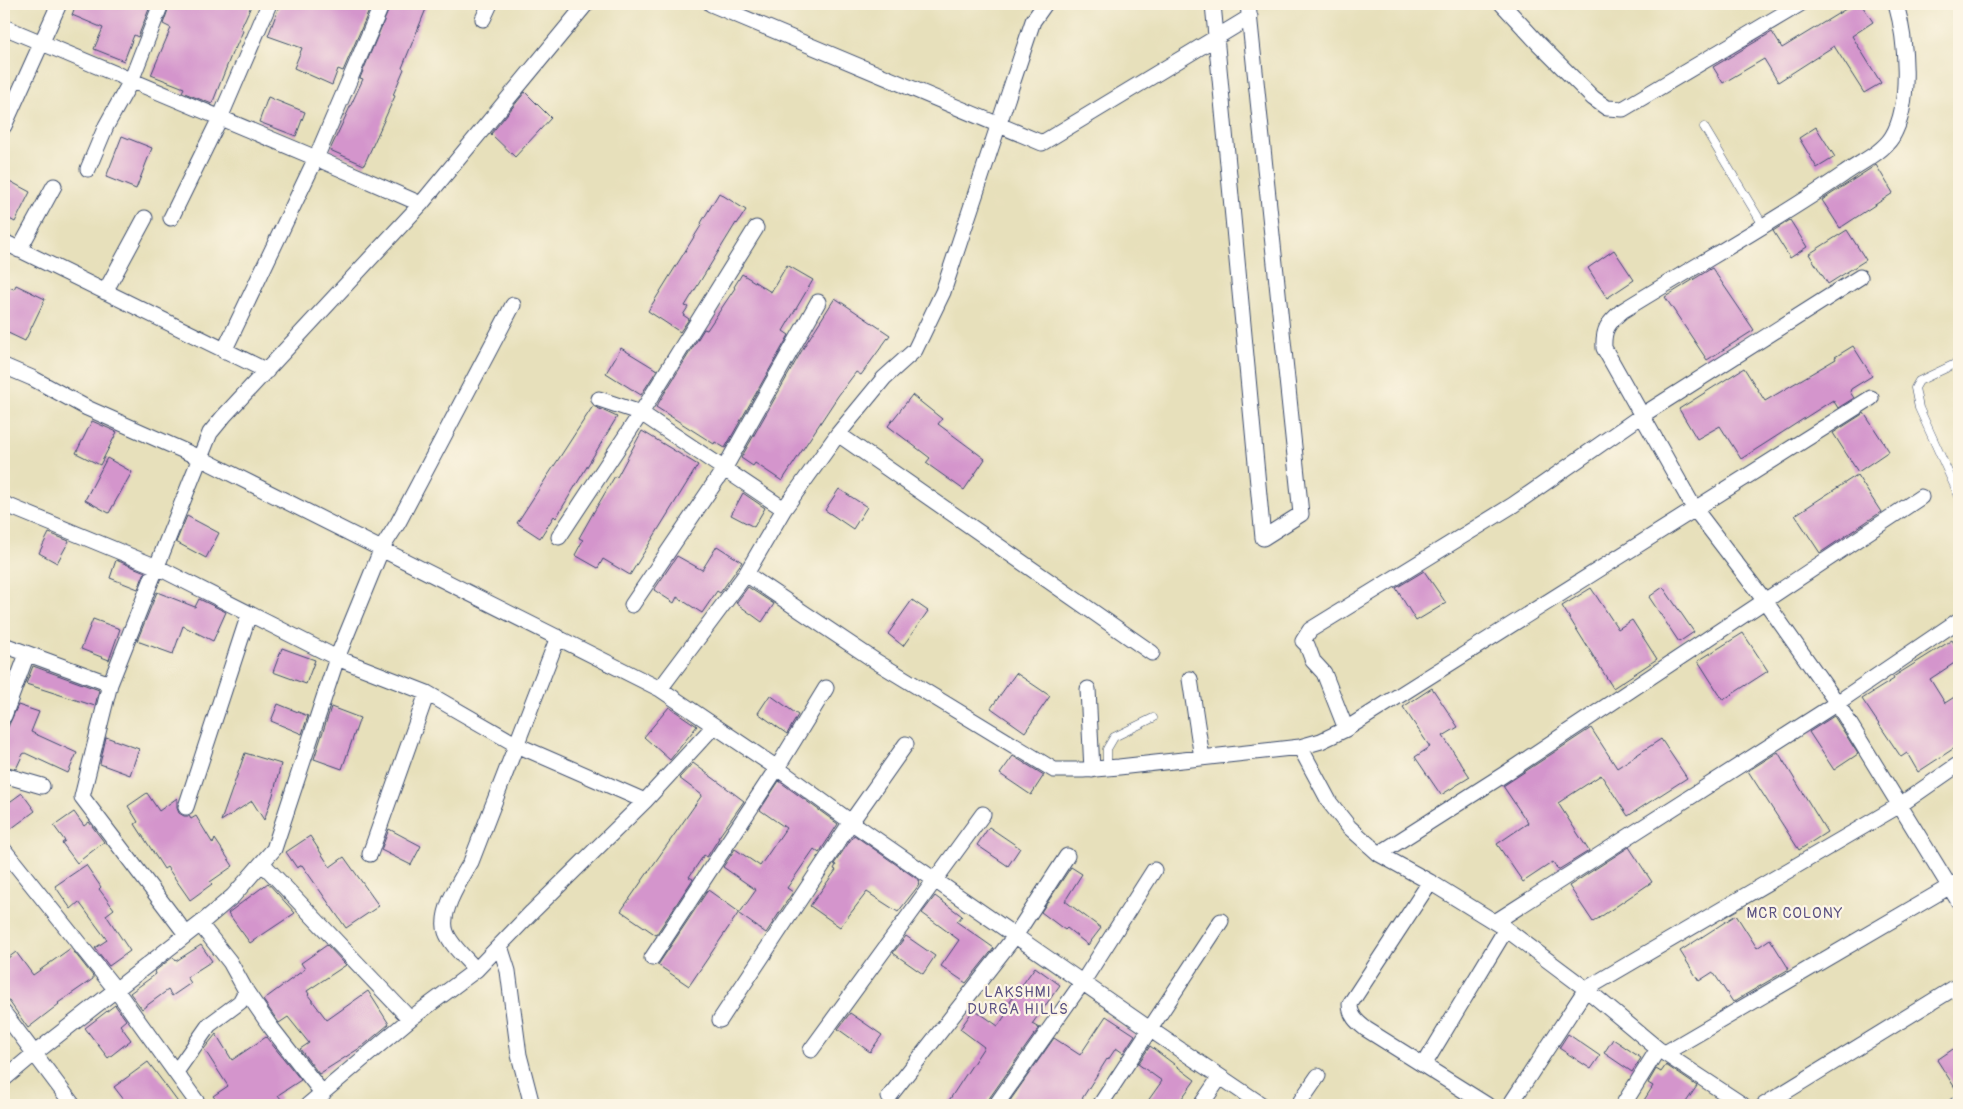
<svg xmlns="http://www.w3.org/2000/svg" width="1963" height="1109" viewBox="0 0 1963 1109" font-family="Pangolin,sans-serif">
<rect width="100%" height="100%" fill="#fcf5e5"/>
<filter id="ink" filterUnits="userSpaceOnUse"><feTurbulence type="fractalNoise" baseFrequency=".02" numOctaves="2"/><feDisplacementMap in="SourceGraphic" scale="10" xChannelSelector="R" yChannelSelector="G"/><feConvolveMatrix kernelMatrix="1 2 1 2 8 2 1 2 1" color-interpolation-filters="sRGB"/></filter>
<filter id="wash" filterUnits="userSpaceOnUse"><feTurbulence type="fractalNoise" baseFrequency=".0096" numOctaves="4" result="noise"/><feDisplacementMap in="SourceGraphic" scale="20" xChannelSelector="R" yChannelSelector="G"/><feGaussianBlur stdDeviation="1.12" result="paint"/><feColorMatrix in="noise" values="0 0 0 0 0 0 0 0 0 0 0 0 0 0 0 0 0 1.4 0 .05"/><feComposite in="paint" operator="in"/></filter>
<g filter="url(#wash)">
<rect width="100%" height="100%" fill="#e7e0bb"/>
<g id="blocks">
<path fill="#d495cc" d="M76,4H151L138,37L134,35L124,61L94,49L103,28L72,15Z
M170,4H252L240,30L243,31L235,49L234,48L212,104L182,92L184,88L151,75L171,28L163,24Z
M280,4H372L343,71L338,69L332,85L294,68L302,48L268,36Z
M391,4H428L402,68L404,69L393,95L395,96L364,165L330,150L363,79L360,78Z
M1854,4H1861L1873,22L1852,36L1881,83L1864,93L1834,46L1778,82L1764,59L1723,83L1713,67L1772,32L1782,48Z
M525,92L551,118L515,157L491,134Z
M268,97L305,112L296,136L259,122Z
M1816,127L1835,157L1817,168L1799,138Z
M122,136L152,148L136,189L106,177Z
M1876,165L1893,193L1840,228L1822,200Z
M4,178L30,192L15,222L4,216Z
M719,193L746,210L737,224L736,223L685,306L688,307L683,315L689,319L680,332L648,311L702,224L701,223Z
M1790,220L1807,247L1790,258L1773,231Z
M1847,230L1866,260L1828,284L1809,254Z
M1614,250L1634,280L1607,298L1588,268Z
M787,265L813,280L783,331L789,335L725,448L715,442L714,444L656,407L704,329L707,330L735,288L734,287L742,274L771,292Z
M1712,268L1754,330L1707,360L1665,297Z
M4,285L14,289L16,285L45,299L25,341L4,331Z
M835,298L890,335L861,375L856,372L838,396L782,481L755,463L753,466L741,458L805,345Z
M1853,346L1872,376L1851,389L1850,392L1854,398L1838,408L1833,400L1741,459L1720,426L1697,439L1679,409L1744,368L1765,401L1836,359L1835,357Z
M621,348L657,370L641,395L606,373Z
M912,395L942,419L938,424L985,459L964,490L926,463L930,458L888,426Z
M593,406L617,417L556,518L554,516L540,538L517,523Z
M1864,413L1889,451L1858,472L1833,433Z
M92,421L117,432L100,465L76,453Z
M642,431L698,465L630,575L603,559L598,568L575,555L583,540L579,538L592,515L615,476L617,477Z
M107,458L132,472L109,513L85,500Z
M1857,475L1881,512L1820,553L1795,515Z
M839,489L867,507L853,529L825,510Z
M743,493L765,508L754,527L731,515Z
M187,516L219,533L206,558L176,542Z
M49,533L69,541L57,563L39,553Z
M717,546L742,562L720,593L717,591L702,613L677,597L674,603L654,590L677,556L702,570Z
M116,560L145,572L138,589L110,578Z
M1424,571L1446,603L1416,621L1396,588Z
M748,587L774,604L762,622L736,603Z
M1663,587L1694,632L1679,642L1649,597Z
M1591,588L1618,629L1632,620L1657,659L1613,688L1562,606Z
M157,592L195,607L199,599L226,612L213,641L183,626L173,654L137,641Z
M912,600L928,611L903,646L888,634Z
M93,619L120,629L109,660L81,649Z
M1743,633L1768,671L1723,700L1698,661Z
M1952,640L1959,652V660L1930,679L1945,703L1959,694V745L1918,772L1907,753L1901,757L1862,699L1894,679L1893,677Z
M282,648L315,660L306,684L273,672Z
M33,666L99,690L95,706L26,684Z
M1016,673L1050,696L1025,732L991,708Z
M1432,688L1458,727L1443,736L1470,777L1441,795L1415,757L1430,747L1403,707Z
M770,695L798,715L787,734L758,713Z
M278,704L308,716L302,734L271,721Z
M18,705L39,712L31,732L77,753L68,773L25,753L23,754L16,769L4,766V725L8,727Z
M331,707L360,718L342,769L314,759Z
M669,707L697,726L670,760L644,737Z
M1834,716L1858,754L1834,770L1809,732Z
M1591,728L1617,768L1661,739L1687,778L1628,816L1601,775L1558,803L1589,851L1558,870L1553,862L1523,882L1497,844L1528,823L1503,786Z
M106,737L139,749L130,775L100,764Z
M1778,752L1827,832L1799,850L1748,771Z
M245,753L281,764L273,795L264,820L252,801L221,821Z
M1013,756L1044,775L1031,795L1000,774Z
M693,763L744,801L718,838H719L707,857L704,855L689,877L693,879L656,935L621,911L702,795L679,778Z
M779,781L838,824L819,853L814,849L787,888L793,892L766,933L739,914L756,890L723,867L735,849L760,866L786,828L760,810Z
M22,793L35,811L4,834V806Z
M147,793L159,811L177,798V808L179,813L184,816H189L191,819L196,816L213,844L215,839L233,866L210,882L212,884L190,900L167,867L164,869L135,824L138,822L128,806Z
M74,812L84,826L89,822L104,842L77,863L62,843L65,841L54,826Z
M989,827L1020,848L1008,866L977,845Z
M389,829L421,846L411,865L381,850Z
M854,835L920,881L918,884L919,885L898,912L867,892L840,927L810,906L836,870L834,869L836,865L834,864Z
M310,836L330,867L344,857L379,906L346,928L302,865L297,868L286,852Z
M1629,847L1652,882L1593,922L1569,886Z
M86,865L101,887L99,889L114,909L106,915L130,951L109,966L95,948L107,940L79,902L71,909L55,886Z
M1071,867L1082,874L1065,901L1101,928L1088,945L1067,928L1065,930L1041,912Z
M268,883L295,913L250,943L228,913Z
M708,890L739,912L689,986L658,965Z
M935,896L962,916L957,922L994,948L966,983L941,966L959,940L922,913Z
M1736,915L1757,948L1770,939L1789,969L1733,1002L1713,972L1699,981L1680,951Z
M906,936L935,956L923,974L893,953Z
M201,945L212,961L187,977L191,983L172,996L168,990L142,1009L130,993L156,974L155,971L173,957L176,961Z
M327,945L346,965L307,991L309,994L308,995L327,1020L368,991L389,1024L363,1046L319,1074L300,1049L309,1043L288,1017L279,1023L263,1000L305,969L301,963Z
M71,948L93,976V979L58,1003L59,1004L28,1028L4,994V961L16,952L33,975Z
M1035,967L1060,985L1032,1024L1039,1028L988,1100L987,1105H946L984,1047L960,1029L974,1009L998,1026L1013,1004L1010,1002Z
M115,1005L126,1020L120,1025L131,1040L108,1058L85,1028Z
M850,1013L882,1035L870,1052L838,1029Z
M1106,1016L1135,1035L1123,1053L1116,1048L1108,1060L1107,1059L1078,1105H1007L1054,1038L1080,1055Z
M216,1034L232,1060L266,1037L301,1080L278,1095L281,1099L273,1105H220L213,1096L228,1086L204,1049Z
M1568,1034L1600,1056L1591,1069L1559,1048Z
M1613,1039L1641,1058L1632,1072L1604,1053Z
M1959,1045V1094L1937,1060Z
M1150,1046L1195,1080L1177,1105H1145L1162,1081L1138,1064Z
M148,1062L163,1082L180,1105H128L114,1087Z
M1666,1065L1697,1086L1684,1105H1641L1653,1086L1648,1083L1656,1069L1661,1072Z"/>
</g>
</g>
<g filter="url(#ink)">
<use href="#blocks" fill-opacity="0" stroke="#3a4a6c" stroke-width="1"/>
<g fill="none" stroke-linecap="round" stroke-linejoin="round">
<defs>
<path id="service" d="M1704,127L1763,225
M1959,362L1919,381L1915,388L1919,408L1959,496
M1107,768V749L1114,737L1153,718"/>
<path id="minor" d="M711,4L1042,143L1250,17
M1213,4L1263,538L1301,514L1248,4
M1502,4L1538,43L1593,98L1607,108L1623,109L1800,4
M1896,4C1906,39 1912,104 1892,137C1882,153 1859,163 1844,174C1773,223 1696,265 1622,311C1608,323 1603,329 1604,348L1694,508L1765,601L1837,703L1959,902
M483,19L490,4
M4,27L316,158L421,204
M4,126L59,4
M88,169L106,126L131,81L161,4
M171,218L220,118L269,4
M4,242L267,371
M19,250L54,186
M105,292L145,218
M224,351L316,158L382,4
M4,366L32,378L87,408L200,458L660,689L777,768L851,822L1151,1030L1262,1105
M599,399L641,413L784,509
M838,434L1152,653
M4,504L157,567L337,658L427,693L517,745L645,801
M559,537L641,413L756,228
M746,574L877,662L1054,770H1083L1119,767L1300,747L1321,741L1346,729L1871,398
M632,605L724,469L818,302
M4,645L110,684
M1190,679L1202,758
M660,689L746,574L784,509L838,434L884,378L915,350L943,292L1033,21L1045,4
M1088,689L1092,770
M4,716L27,654
M1346,729L1324,673L1313,661L1307,645L1303,641L1310,630L1513,505L1641,416L1860,277
M1300,747L1330,803L1349,827L1379,854L1430,882L1506,929L1586,989L1658,1049L1743,1105
M4,775L42,786
M186,807L249,614
M4,850L116,990L199,1105
M370,854L427,693
M1379,854L1503,775L1921,497
M262,863L410,1019
M1430,882L1350,1004C1350,1016 1357,1022 1366,1029L1487,1105
M1495,922L1837,703L1959,620
M200,924L230,962L246,991L270,1026L323,1094
M186,934L82,797L110,684L200,458L210,433L224,416L421,204L586,4
M500,946L508,971L519,1055L532,1105
M652,958L777,768L826,688
M476,970C467,959 451,946 446,932C439,912 461,879 471,862L558,637
M4,1013L73,1105
M720,1020L851,822L906,744
M811,1050L983,814
M1665,1053L1959,881
M1424,1065L1506,929
M176,1072L209,1025L240,1002L246,991
M4,1079L35,1053L200,924L233,896L274,849L337,658L382,548L398,523L513,305
M889,1097L1015,936L1067,856
M308,1105L410,1019L476,970L532,912L645,801L714,726
M996,1105L1082,983L1154,870
M1100,1105L1221,921
M1201,1105L1220,1077
M1298,1105L1318,1076
M1510,1105L1586,989L1900,805L1959,764
M1623,1105L1658,1049
M1764,1105L1959,985
M1956,1105L1959,1103"/>
</defs>
<use href="#service" stroke="#3a4a6c" stroke-width="9"/>
<use href="#minor" stroke="#3a4a6c" stroke-width="17"/>
<use href="#service" stroke="#fff" stroke-width="8"/>
<use href="#minor" stroke="#fff" stroke-width="15"/>
</g>
</g>
<g text-anchor="middle" stroke-width="4.5" stroke-linejoin="round" paint-order="stroke">
<g font-size="15" letter-spacing="1" fill="#5c5384" stroke="#fcf5e5">
<text x="1795" y="918">MCR COLONY</text>
<text x="1018" y="997">LAKSHMI<tspan x="1018" dy="17">DURGA HILLS</tspan></text>
</g>
</g>
<rect width="1963" height="1109" fill="none" stroke="#fcf5e5" stroke-width="20"/>
</svg>
